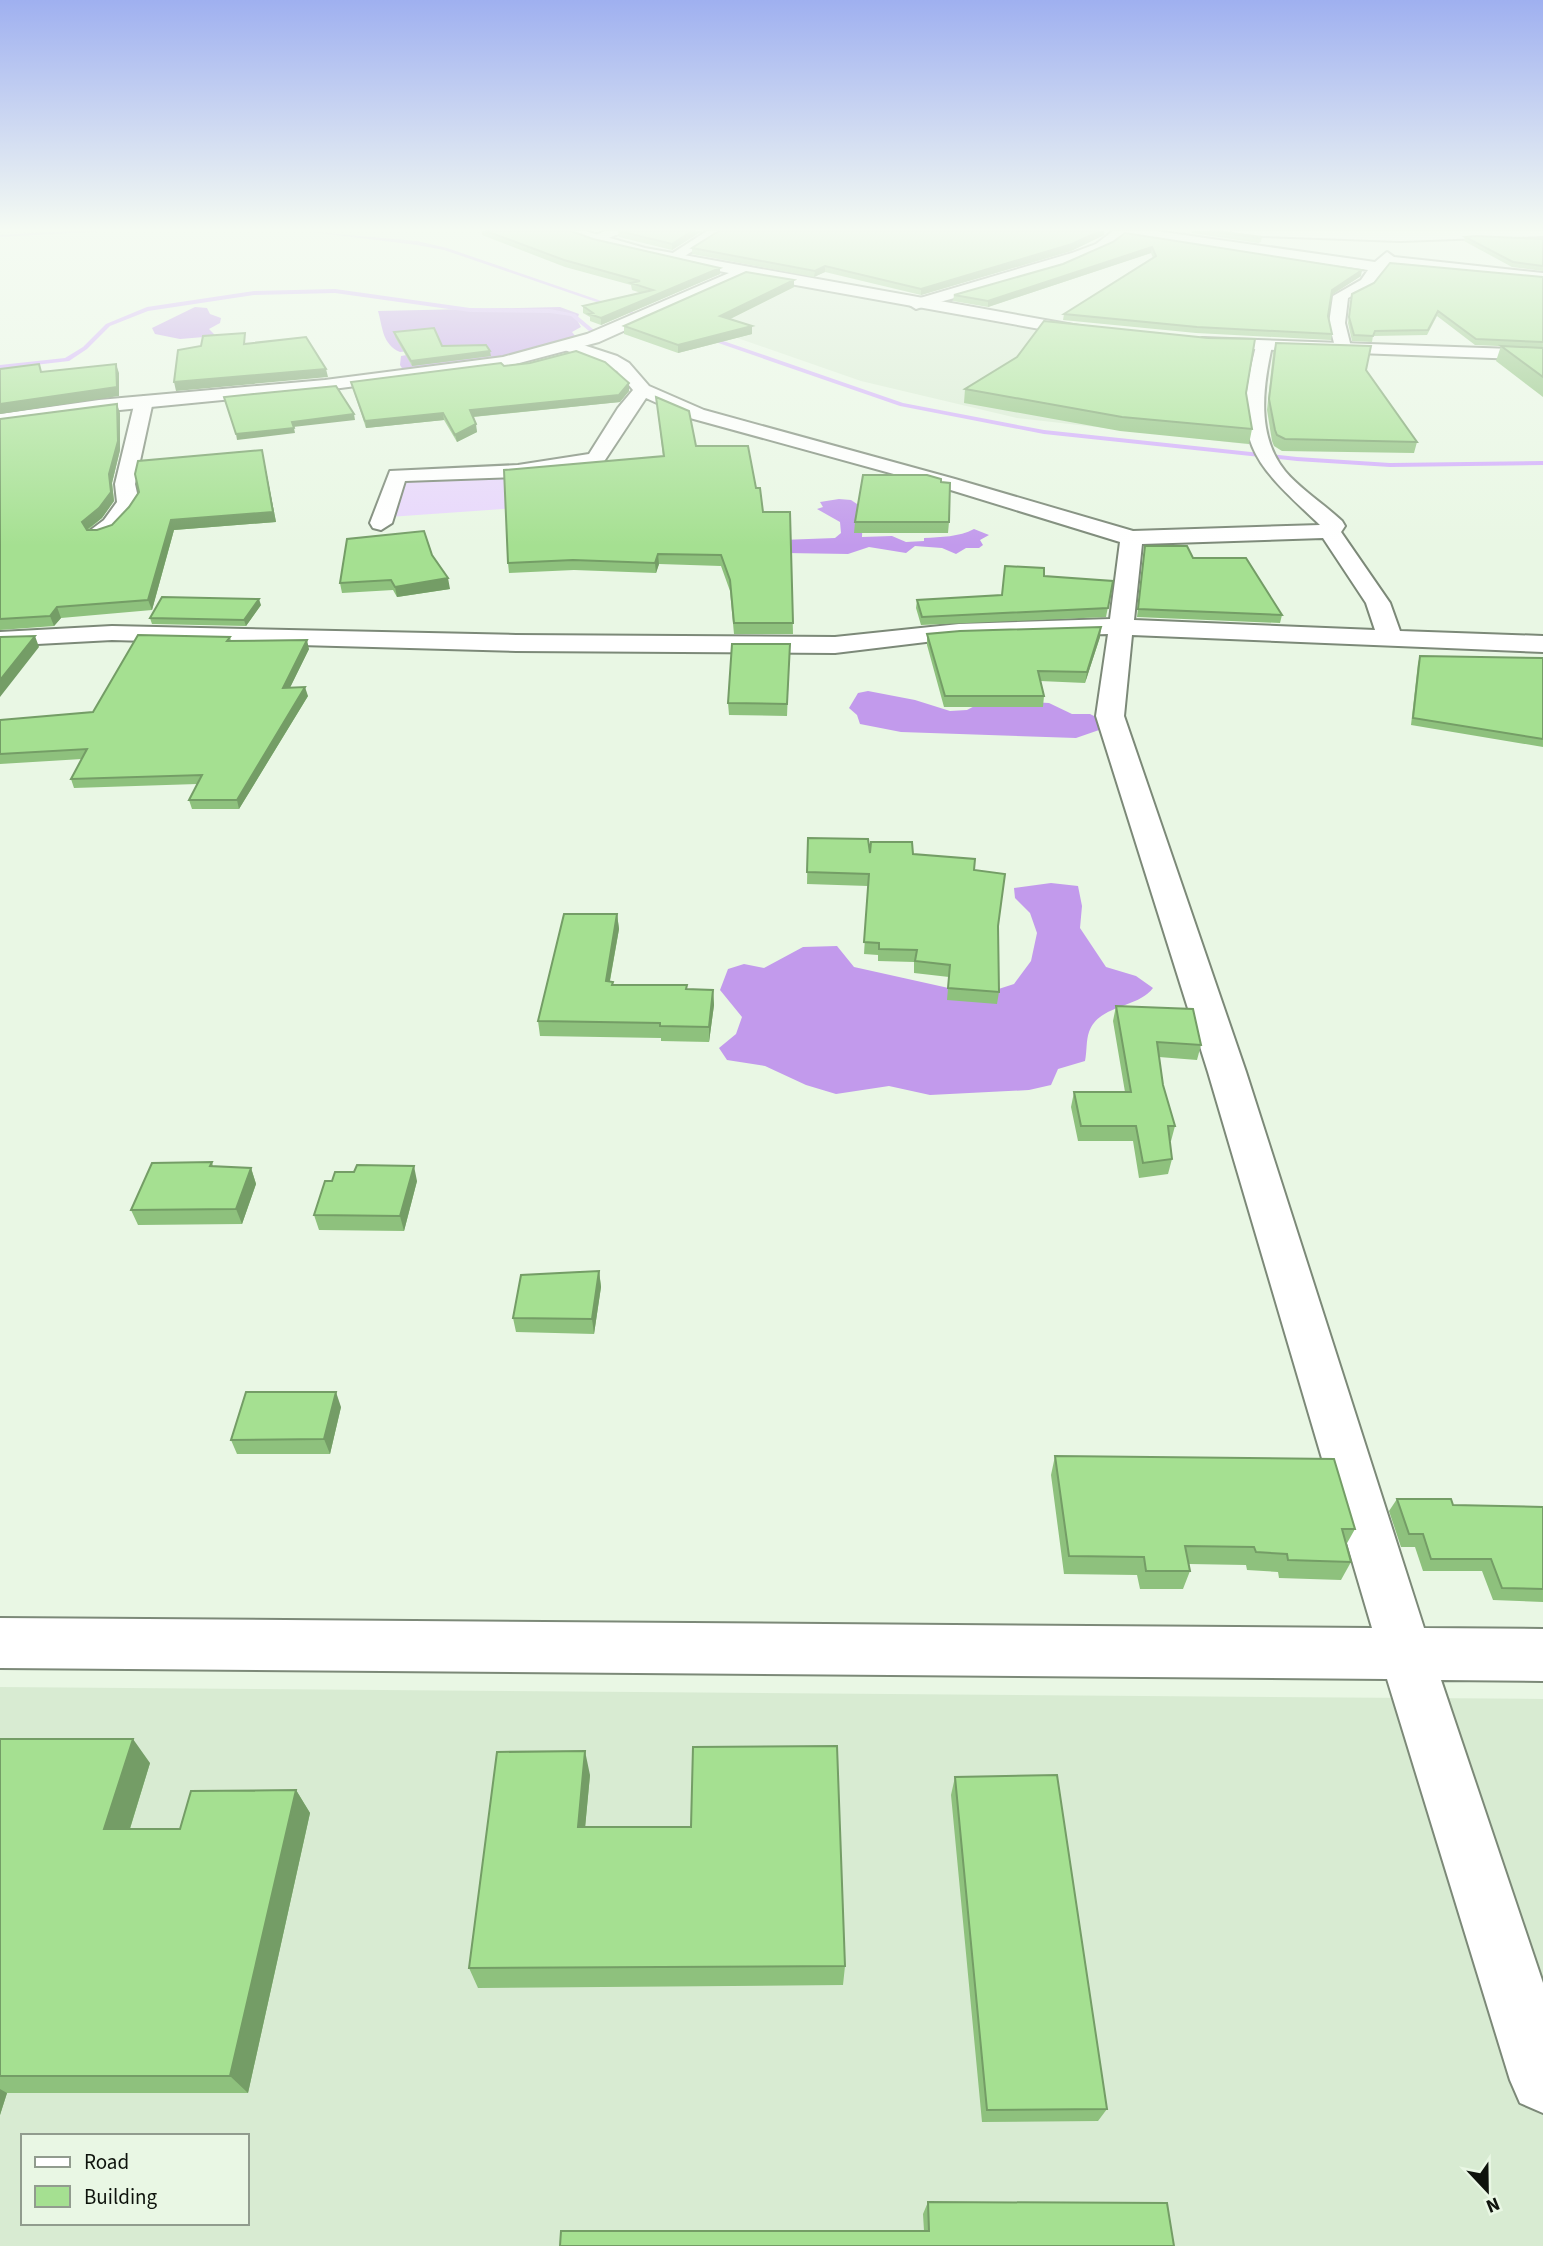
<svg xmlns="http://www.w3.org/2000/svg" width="1543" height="2246" viewBox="0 0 1543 2246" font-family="'Source Sans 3',sans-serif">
<rect width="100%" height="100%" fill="#e9f7e4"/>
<path fill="#d8ebd2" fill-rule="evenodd" d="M758,278L1022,328L1252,354L1246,408L1254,445L1017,418L861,381L723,333L748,279Z
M0,1687L1543,1699V2246H0ZM23,2136H247V2223H23Z"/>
<path fill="#e8d7fc" d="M511,474L516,508L389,517L401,477Z"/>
<path fill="#c29aec" d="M195,307L207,308L210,314L221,318L220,323L209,329L216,336L180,339L155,334L152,328Z
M560,307L579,314L577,320L581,327L572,332L576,337L491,360L405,373L400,365L401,356L460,346L400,352C382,344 383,328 378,311Z
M839,499L851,500L863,508L862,537L892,536L906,542L924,541V538C941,537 959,537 974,529L989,535L980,540L983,545L979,548H966L956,554L942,548L915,546L906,553L869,547L848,554L786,553L782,540L835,538L841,533L840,522L817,509L823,507L820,502Z
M868,691L915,700L950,711L967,710L982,702H1031L1049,703L1072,714H1090L1102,720V729L1076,738L901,732L860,724L857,715L849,708L858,693Z
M1051,883L1078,886L1082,906L1080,928L1106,967L1136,976L1153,988C1137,1009 1099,1004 1089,1032C1086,1040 1087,1052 1085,1061L1058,1069L1051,1085L1029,1090L930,1095L889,1086L836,1094L806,1085L765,1066L727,1060L719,1048L736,1034L742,1017L720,990L728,969L744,964L764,968L803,947L837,946L854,967L980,995L1014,984L1031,961L1037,933L1030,913L1015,898L1014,888Z"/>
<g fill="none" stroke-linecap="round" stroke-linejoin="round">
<path fill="#d1a9fd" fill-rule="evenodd" d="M67,231H108L0,237V235Z
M303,231L417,241L447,248L657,320L652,321L444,250L417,245Z
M335,289L470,308L550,309L575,314L594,330L589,331L571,316L550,313L470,312L335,293L254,295L148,311L110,326L87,349L69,361L0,369V365L65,358L83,347L106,324L147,307L254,291Z
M703,334L903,403L1044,430L1297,457L1390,463L1543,461V465L1390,467L1297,461L1044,434L900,406L701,337Z"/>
<defs>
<path id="street" d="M605,231H627L595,243L588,239Z
M707,231H724L677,261L665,258Z
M1113,231H1156L1375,262L1387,252L1394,257L1543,273V281L1388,265L1371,286L1348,298L1345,323L1351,347L1343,352L1335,347L1329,323L1333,296L1361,280L1368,270L1124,235C1103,263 962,295 922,307L916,309L908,304L910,301L1072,253L1096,244Z
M571,341L617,356L629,363L649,386L704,410L955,479L1133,531L1320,525C1252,461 1231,444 1256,346L1264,341L1270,342L1272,346C1263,387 1256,435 1285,471C1301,490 1324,504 1342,521L1345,526L1341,532L1390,603L1400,631L1543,636V652L1132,635L1124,716L1246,1072L1424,1628L1543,1629V1681L1441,1680L1543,1983V2113L1520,2103L1510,2080L1387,1679L0,1668V1618L1372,1628L1208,1072L1096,716L1108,634L959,638L835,653L516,651L112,640L0,646V632L112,626L516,635L835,637L959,624L1110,619L1120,542L941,487L690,418L646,398L603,463L518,477L405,481L392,523L381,530L373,528L370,523L390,471L518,465L589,454L618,408L633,390L617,371L565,350L563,346L565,342ZM1323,538L1366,603L1375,630L1134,620L1142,544Z
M144,396L153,401L135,484L139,502C127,519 115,543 91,537L88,532L104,520L117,502L115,484L135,401Z"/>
<path id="secondary" d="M562,231H585L645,248L1090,328L1098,333L1090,338L746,276L599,342L504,367L325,390L99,412L0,426V414L99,400L325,380L503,357L587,334L729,273L643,256Z
M1232,231H1543V236L1400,241L1239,235Z
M1202,338L1543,350V360L1196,347L1194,343Z"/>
</defs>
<use href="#street" stroke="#7c8978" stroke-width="4"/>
<use href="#secondary" stroke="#7c8978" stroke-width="4"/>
<use href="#street" fill="#fff" fill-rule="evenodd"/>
<use href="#secondary" fill="#fff" fill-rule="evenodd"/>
</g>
<path fill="#8ec17d" d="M482,231H571L593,239L720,268V274L601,325L590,321V317L583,313V306L641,293L632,290L631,285L565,267L482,235Z
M618,231H702L672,250L619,237Z
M719,231H1104V235L1071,251L921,295L825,272L814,277L692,254V248Z
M1192,231H1217L1262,237L1261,242L1258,243L1192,233Z
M1465,237L1543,239V271L1512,267L1464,241Z
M1113,242L1361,276L1331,295L1328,316L1332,334L1331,340L1196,333L1063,320L1064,314L1153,258L1151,253L988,307L953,301L954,295L1063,264Z
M1543,277V397L1496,361L1501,346L1521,347L1475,345L1437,316L1427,335L1373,336L1372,342L1352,341L1348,323L1352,294L1374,283Z
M794,280V287L730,319L752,326V334L678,353L624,334V326Z
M394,332L442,346L491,356L412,366L395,337Z
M1276,343L1366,370L1417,442L1414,453L1282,451L1274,446L1272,441L1267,410L1273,353Z
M504,366L629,391L620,402L473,417L477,432L457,442L444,420L366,428L353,389L351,382Z
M965,389L1246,393L1252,429L1249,444L1120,431L964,403Z
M656,397L696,446L756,488L763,512H790L793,634H734L730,591L721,566L659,564L656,573L574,570L509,573L508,563L663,456Z
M120,413V450L112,483L114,501L102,518L88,530H97L112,525L262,450L276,522L174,530L152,610L61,618L54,626L0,630V419Z
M855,522H949L948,533H854Z
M1145,546L1193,558L1282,615L1280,623L1137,617Z
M432,555L450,589L397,597L393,590L342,593L340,583Z
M1044,576L1113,581L1106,617L921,625L916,608L917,600L1002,595Z
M261,605L246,626L152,624L150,618Z
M927,634L1100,637L1085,683L1040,681L1044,696L1043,707H944L927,645Z
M230,637L231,641L309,649L290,687L308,696L239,809H192L189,800L197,784L74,788L71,779L82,759L0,764V720L93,712Z
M790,644L787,716L729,715L728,703Z
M1420,656L1543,658V747L1411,725L1418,663Z
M808,838L870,853L913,854L974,870L998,926L999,992L997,1004L947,1000L949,977L914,973V962L878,961V955L864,954L868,886L807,884Z
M617,914L619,929L610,981L613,982V985H687V989L713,990L714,1005L709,1042L661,1041V1038L540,1036L538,1021Z
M1116,1006L1201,1045L1197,1060L1159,1057L1163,1085L1175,1126L1171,1141H1170L1172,1159L1168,1174L1139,1178L1133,1141H1078L1071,1107L1074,1092H1125L1113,1021Z
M212,1162L213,1166L251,1168L256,1184L242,1224L138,1225L131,1210Z
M354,1172L417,1181L404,1231L319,1230L314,1215L332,1181Z
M599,1271L601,1287L594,1334L516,1332L513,1318Z
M341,1407L330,1454H237L231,1440Z
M1055,1456L1355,1529L1346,1545L1351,1562L1341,1580L1279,1578L1278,1572L1247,1570L1246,1565L1189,1564L1190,1571L1183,1589H1140L1137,1575L1064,1574L1051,1475Z
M1397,1499L1453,1505L1543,1507V1602L1493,1600L1482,1571H1423L1415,1547H1401L1389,1511Z
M0,1739L150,1763L130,1829H180L296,1790L310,1813L248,2093H7L0,2115Z
M590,1775L585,1827H691L845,1966L843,1985L478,1988L469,1968Z
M955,1777L1107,2109L1098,2121L982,2122L951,1795Z
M928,2202L1174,2246L924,2231L923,2214Z"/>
<path fill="#749d66" d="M692,231H702L672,250V244Z
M1100,231H1104V235L1071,251L921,295V289Z
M1152,247L1151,253L988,307V301Z
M825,266V272L814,277L815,271Z
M720,268V274L601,325V318Z
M1362,270L1361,276L1330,296L1332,290Z
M794,280V287L720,324V316Z
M752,326V334L678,353V345Z
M490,351L491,356L412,366L411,361Z
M116,364L119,373V396L0,414V404Z
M326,369L328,377L176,391L174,382Z
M629,383V391L620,402L471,417L470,410Z
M117,404L120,413V450L112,483L114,501L102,518L85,531L82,522L109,474Z
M443,413L444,420L366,428L365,421Z
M354,414L355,420L293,427L292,422Z
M476,424L477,432L457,442L455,435Z
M294,428L295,433L237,440L236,434Z
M262,450L276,522L174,530L152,610L148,600L171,520Z
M658,554L659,564L656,573L655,563Z
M448,578L450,589L397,597L395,587Z
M259,599L261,605L246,626L244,620Z
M57,607L61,618L54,626L50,616Z
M1101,627L1100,637L1085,683L1087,672Z
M35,636L39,647L0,697V680Z
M307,640L309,649L286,696L283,688Z
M305,687L308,696L239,809L237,800Z
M617,914L619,929L607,996L606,981Z
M713,990L714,1005L709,1042V1027Z
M414,1166L417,1181L404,1231L400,1216Z
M251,1168L256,1184L242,1224L236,1209Z
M599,1271L601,1287L594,1334L592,1319Z
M336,1392L341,1407L330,1454L324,1439Z
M133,1739L150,1763L123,1851L104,1829Z
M585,1751L590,1775L583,1850L578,1827Z
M296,1790L310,1813L248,2093L230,2076Z
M0,2089L7,2093L0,2115Z"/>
<path fill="#a5e091" stroke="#749d66" stroke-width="2" d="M486,231H571L593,239L720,268L601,318L589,314L593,313L583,306L653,290L631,283L640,281L564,260Z
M619,231H692L672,244Z
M719,231H1100L1072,244L921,289L825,266L815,271L692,248Z
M1209,231H1217L1262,237L1259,238Z
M1125,233L1362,270L1332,290L1328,316L1332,334L1197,327L1064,314L1156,256L1152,247L988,301L954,295L1063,264L1113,242Z
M1476,236L1543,239V266L1513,262L1465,237Z
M1390,263L1543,277V342L1476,339L1438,311L1428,330L1375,331L1373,336L1354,335L1349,317L1352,294L1374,283Z
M746,272L794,280L720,316L752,326L678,345L624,326Z
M1044,321L1208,338L1255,339L1246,393L1252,429L1122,417L965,389L1017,357Z
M434,328L442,346L486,345L490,351L411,361L394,332Z
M245,333L244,344L306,337L326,369L174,382L178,350L201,346L203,336Z
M1276,343L1371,346L1366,370L1417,442L1285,439L1277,435L1275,430L1269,399Z
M1501,346L1543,348V377Z
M576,351L605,362L629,383L619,395L470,410L476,424L455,435L443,413L365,421L351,382L501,363L504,366L530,363Z
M39,364L41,372L116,364L117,387L0,404V369Z
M336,386L354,414L292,422L294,428L236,434L224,397Z
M656,397L689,411L696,446H748L756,488H760L763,512H790L793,623H734L730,580L721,555L658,554L655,563L573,560L508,563L504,470L664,456Z
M117,404L118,441L109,474L111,492L99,508L82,522L87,530H97L112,525L129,507L139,492L135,474L138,461L262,450L273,512L171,520L148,600L57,607L50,616L0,619V419Z
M863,475H927L941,479V482L950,483L949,522H855Z
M424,531L432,555L448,578L395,587L391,580L340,583L347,539Z
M1145,546H1187L1193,558H1246L1282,615L1138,609Z
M1005,566L1044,568V576L1113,581L1108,608L922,617L917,600L1002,595Z
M162,597L259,599L244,620L150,618Z
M1101,627L1087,672L1038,671L1044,696H945L927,634L960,631Z
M138,635L230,637L227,641L307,640L283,688L305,687L237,800H189L202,775L71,779L87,749L0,754V720L93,712Z
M35,636L0,680V637Z
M732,644H790L787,704L728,703Z
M1420,656L1543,658V739L1413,718Z
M808,838L868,839L870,853L871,842H912L913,854L975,859L974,870L1005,874L998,926L999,992L948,988L950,965L915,961L917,950L879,949V943L864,942L869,874L807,872Z
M564,914H617L606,981L613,982L612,985H687L686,989L713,990L709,1027L660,1026V1023L538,1021Z
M1116,1006L1193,1009L1201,1045L1157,1042L1163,1085L1175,1126H1168L1172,1159L1143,1163L1136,1126H1081L1074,1092H1131Z
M212,1162L210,1166L251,1168L236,1209L131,1210L152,1163Z
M357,1165L414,1166L400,1216L314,1215L325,1181H332L335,1172H354Z
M599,1271L592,1319L513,1318L521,1275Z
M246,1392H336L324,1439L231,1440Z
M1055,1456L1334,1459L1355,1529H1342L1351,1562L1288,1560L1287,1554L1256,1552L1254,1547L1185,1546L1190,1571H1146L1144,1557L1069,1556Z
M1397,1499H1451L1453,1505L1543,1507V1589L1502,1588L1491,1559H1431L1423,1534H1409Z
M0,1739H133L104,1829H180L191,1791L296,1790L230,2076H0Z
M837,1746L845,1966L469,1968L497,1752L585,1751L578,1827H691L693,1747Z
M1057,1775L1107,2109L987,2110L955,1777Z
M928,2202L1167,2203L1174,2246H560L561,2231H929Z"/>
<linearGradient id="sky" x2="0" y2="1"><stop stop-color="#9fb0f0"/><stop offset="0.42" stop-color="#f5fbf3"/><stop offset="1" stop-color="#f5fbf3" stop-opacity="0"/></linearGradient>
<rect width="1543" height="546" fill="url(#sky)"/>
<rect x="21" y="2134" width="228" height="91" fill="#e9f7e4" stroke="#919c8e" stroke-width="2"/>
<rect x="35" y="2157" width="35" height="10" fill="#ffffff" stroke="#919c8e" stroke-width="2"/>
<text x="84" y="2169" font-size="21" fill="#0e130c">Road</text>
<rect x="35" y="2186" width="35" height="21" fill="#a5e091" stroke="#919c8e" stroke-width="2"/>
<text x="84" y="2204" font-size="21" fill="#0e130c">Building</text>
<g transform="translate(1487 2190) rotate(158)" stroke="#e9f7e4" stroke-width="5" paint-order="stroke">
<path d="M0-5L12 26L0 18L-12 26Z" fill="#0e130c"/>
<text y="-10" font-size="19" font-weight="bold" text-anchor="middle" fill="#0e130c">N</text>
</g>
</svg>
